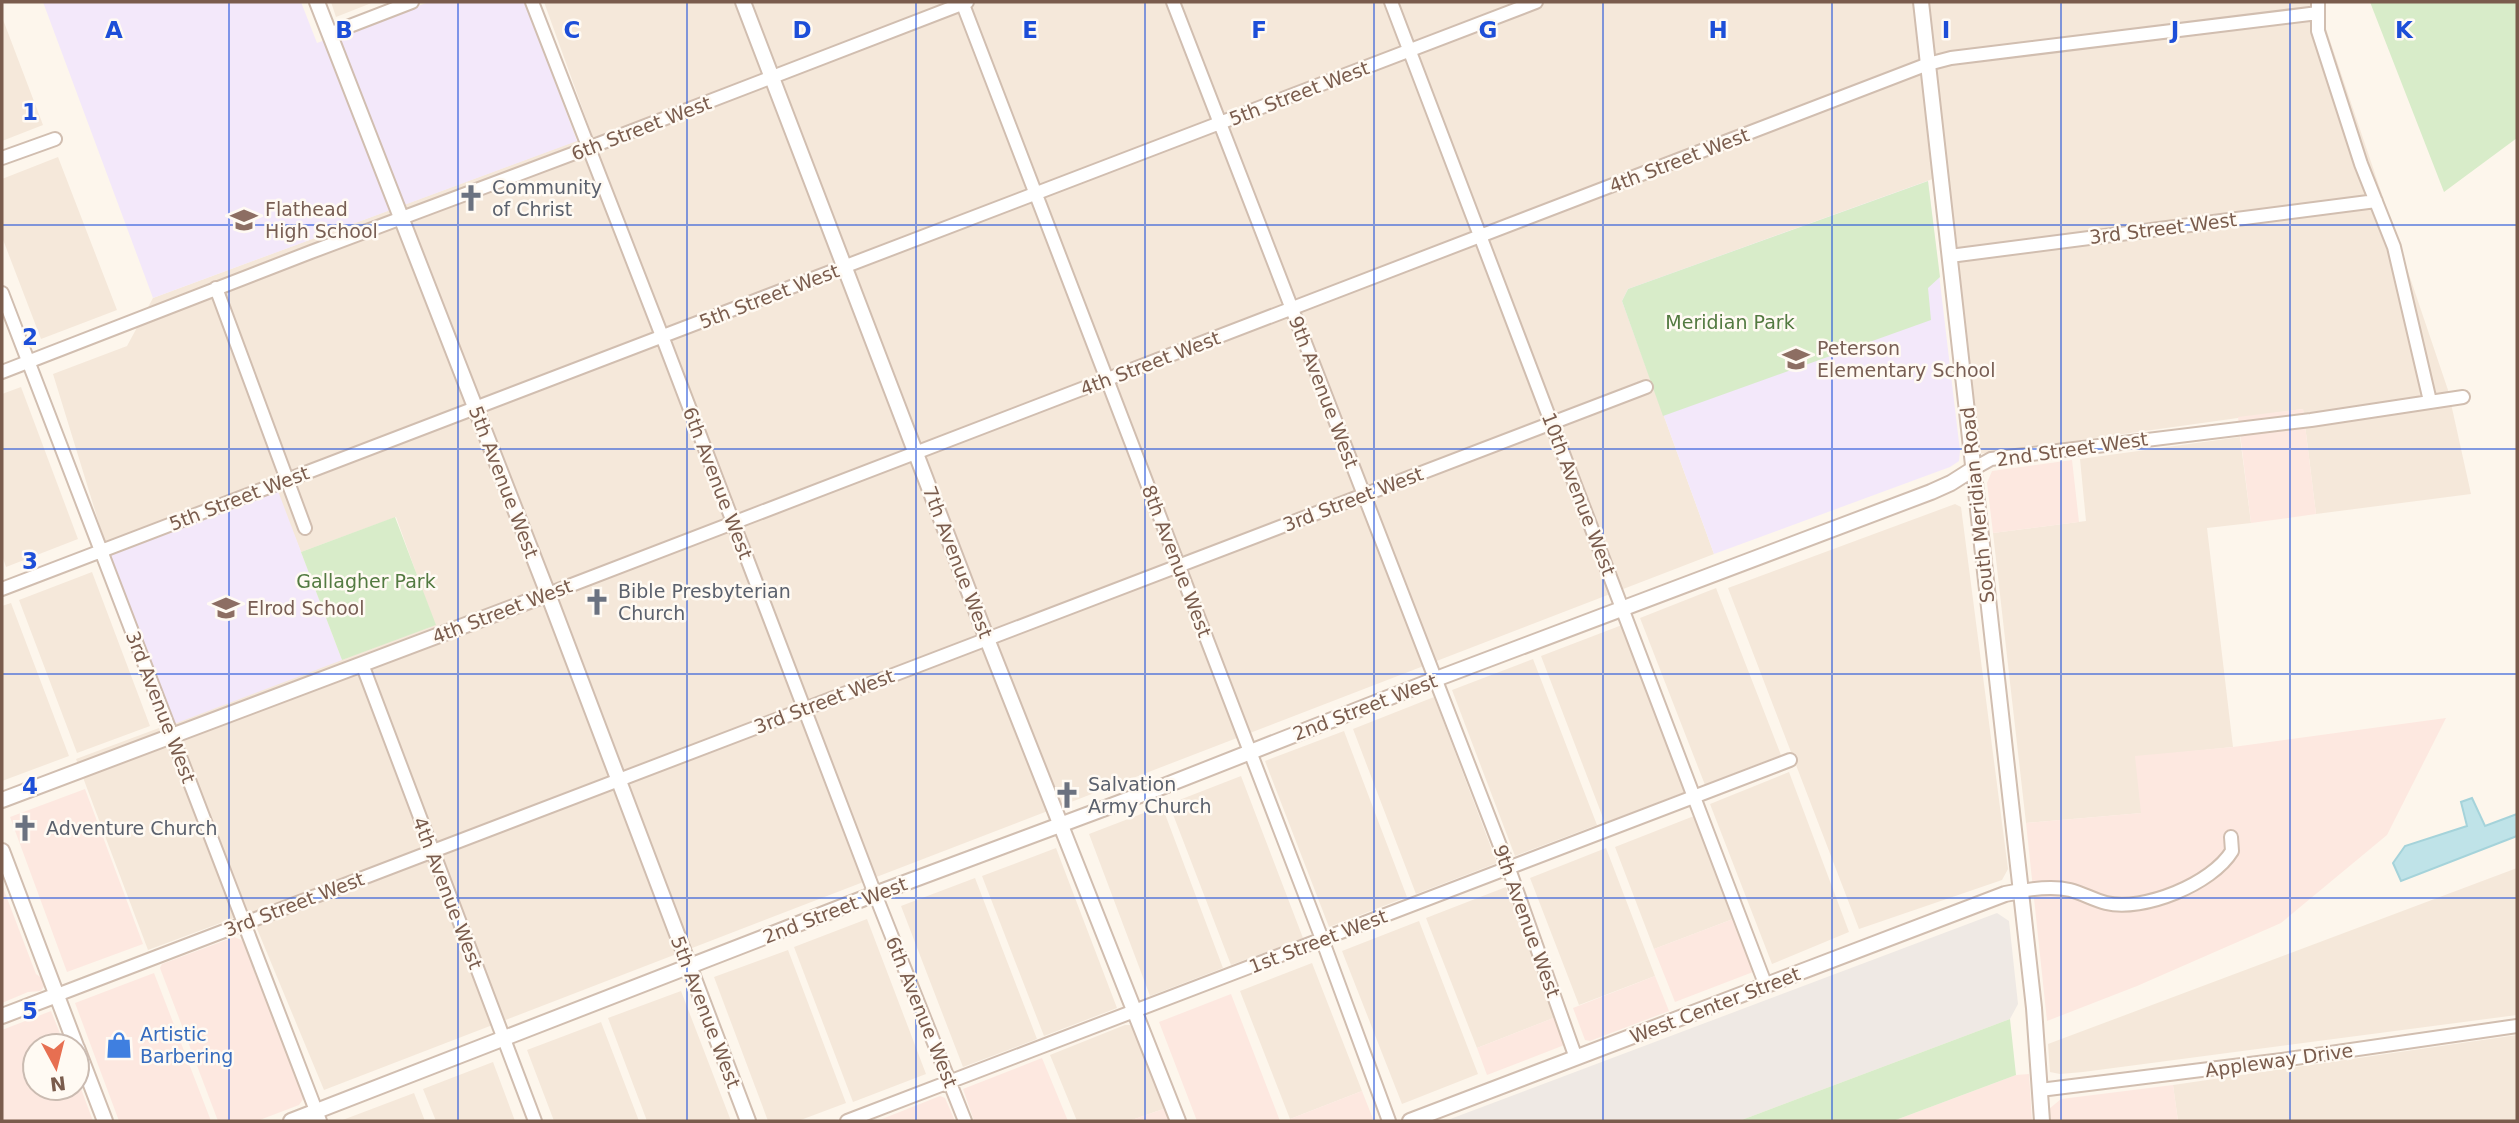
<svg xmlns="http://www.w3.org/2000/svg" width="2519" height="1123" viewBox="0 0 2519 1123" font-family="'DejaVu Sans',sans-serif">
<rect width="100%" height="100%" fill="#fdf6ec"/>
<path fill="#f5e8da" d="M331,2H374L336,17Z
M544,2H2317L2448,390L2471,494L2316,514L2303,409L1979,454L1941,176L1628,289L1622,301L1714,554L324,1090L250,912L148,950L76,759L435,625L396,517L301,552L277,492L109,556L53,374L127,346L153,298L592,135Z
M2,17L43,125L2,141Z
M58,157L117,310L41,339L2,237V179Z
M21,387L78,539L6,567L2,555V394Z
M2240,437L2251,523L2207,528L2233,747L2136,757L2142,813L2026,823L1993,533L2086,521L2080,459Z
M1955,504L1961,507L2008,869L2002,880L1859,929L1728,588Z
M92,572L150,726L77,753L19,600Z
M1716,588L1781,755L1705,785L1640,618Z
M11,603L69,756L2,781V606Z
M1622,625L1685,792L1605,823L1541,656Z
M1533,659L1597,825L1515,856L1452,690Z
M1434,697L1497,863L1416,894L1353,729Z
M1344,731L1407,897L1329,927L1265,761Z
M1789,772L1849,932L1772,964L1710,804Z
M1241,776L1303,938L1231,965L1169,804Z
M1162,806L1223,968L1150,996L1089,834Z
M1694,816L1733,919L1654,949L1615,847Z
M1056,848L1117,1008L1044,1036L982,876Z
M1606,848L1655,976L1579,1005L1530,878Z
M2517,868V1015L2083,1072L2060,1074L2050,1072L2048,1044Z
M975,878L1037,1039L963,1067L901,906Z
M1506,887L1556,1017L1477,1048L1426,918Z
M867,919L926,1074L853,1102L794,947Z
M1419,921L1478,1074L1402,1104L1342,951Z
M788,950L846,1103L798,1121H768L714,977Z
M1312,963L1362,1091L1290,1119L1240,991Z
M681,991L731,1121H647L608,1018Z
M601,1022L639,1121H554L527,1050Z
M1125,1025H1130L1135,1028L1166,1108L1129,1121H1077L1050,1055Z
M2517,1035V1121H2178L2173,1085Z
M493,1062L515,1121H436L423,1089Z
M414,1093L425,1121H340Z"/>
<path fill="#fde8e0" d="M2303,409L2316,514L2251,523L2238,417Z
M2072,460L2079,522L1993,533L1987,483L1992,471Z
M2446,718L2387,835L2281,923L2137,986L2047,1021L2026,823L2141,813L2135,756L2233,747Z
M85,789L143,944L67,972L10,817Z
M2,885L36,974L43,979L45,985L41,991L28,992L2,1003Z
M1733,919L1753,972L1675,1002L1654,949Z
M234,937L244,941L304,1098L299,1105L257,1121H218L160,968L162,964Z
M154,973L166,1004L211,1121H119L75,1003Z
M1655,976L1669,1011L1590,1041L1585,1040L1573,1008Z
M1231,994L1280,1121H1197L1159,1022Z
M51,1011L65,1046H35V1088H77V1078L93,1121H2V1030Z
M1556,1017L1567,1044L1487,1075L1477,1048Z
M1042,1058L1068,1121H974L963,1089Z
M2029,1074L2032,1121H1893L2016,1075Z
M2173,1085L2178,1121H2051L2049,1109L2061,1099Z
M1362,1091L1373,1119L1366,1121H1290V1119Z
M940,1096L945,1098L955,1121H877Z
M1166,1108L1171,1121H1129Z"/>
<path fill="#efe9e4" d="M1997,913L2009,921L2018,1004L2010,1019L1739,1121H1445Z"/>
<path fill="#f3e8fa" d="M43,2H301L317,43L429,2H525L577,141L153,298Z
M1928,181L1960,451L1959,461L1950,467L1714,554L1622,301L1628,289Z
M278,491L342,660L174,724L109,556Z"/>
<path fill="#d8ecc9" d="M2370,2H2517V138L2444,192Z
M1928,181L1940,277L1928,288L1931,320L1663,416L1622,301L1628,289Z
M395,517L436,625L342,660L301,552Z
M2010,1019L2016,1075L1893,1121H1739Z"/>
<path fill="#bfe3e8" stroke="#a5d3da" stroke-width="2" d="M2472,798L2485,826L2517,814V836L2401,881L2393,863L2405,846L2467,826L2461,802Z"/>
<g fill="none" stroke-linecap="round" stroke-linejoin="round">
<defs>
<path id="minor" d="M532,2L662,336L875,894L965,1121
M962,2L1322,939L1389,1121
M1173,2L1509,869L1576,1058
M1391,2L1766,986
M2318,2V31L2361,164L2394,247L2430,401
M329,34L412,2
M2,158L55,139
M1950,256L2376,201
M216,288L305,528
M2,293L320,1121
M2,372L311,252L588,148L967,2
M1973,469L1991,459L2311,420L2463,397
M2,589L1536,2
M548,594L1928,64L1951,58L2318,13
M362,664L535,1121
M2021,891C2037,888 2054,886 2070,890C2082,893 2094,900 2106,903C2143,912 2212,884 2232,851L2231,837
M57,995L1646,387
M2040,1090L2282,1060L2517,1026
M847,1121L1790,760"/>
<path id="tertiary" d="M317,2L548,594L748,1121
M743,2L987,639L1178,1121
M1921,2L2034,1008L2042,1121
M2,800L548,594
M2,851L76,1046
M2,1016L57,995
M77,1048L105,1121
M291,1121L875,894L1159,788L1436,679L1931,492L1951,483L1973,469
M1410,1121L2005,894L2021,891"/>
</defs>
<use href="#minor" stroke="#d1beb0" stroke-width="16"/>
<use href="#tertiary" stroke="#d1beb0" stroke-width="18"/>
<use href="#minor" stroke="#fff" stroke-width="12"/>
<use href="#tertiary" stroke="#fff" stroke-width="14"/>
</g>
<path fill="none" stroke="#1d4ed8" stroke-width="2" stroke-opacity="0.55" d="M229,2V1121M458,2V1121M687,2V1121M916,2V1121M1145,2V1121M1374,2V1121M1603,2V1121M1832,2V1121M2061,2V1121M2290,2V1121M2,225H2517M2,449H2517M2,674H2517M2,898H2517"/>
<defs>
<symbol id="church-bare" viewBox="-9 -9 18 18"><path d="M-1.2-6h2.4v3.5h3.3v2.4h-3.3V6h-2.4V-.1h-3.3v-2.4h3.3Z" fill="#6b7280" stroke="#fffaf3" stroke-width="2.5" paint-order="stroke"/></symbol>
<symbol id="school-bare" viewBox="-9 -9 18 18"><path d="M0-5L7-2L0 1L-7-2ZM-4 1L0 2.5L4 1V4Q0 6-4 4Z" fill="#8d6e63" stroke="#fffaf3" stroke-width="2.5" paint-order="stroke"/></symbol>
<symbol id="shop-bare" viewBox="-9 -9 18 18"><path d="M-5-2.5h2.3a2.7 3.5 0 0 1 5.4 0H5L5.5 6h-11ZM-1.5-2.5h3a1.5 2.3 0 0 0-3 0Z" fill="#3f7fe0" stroke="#fffaf3" stroke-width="2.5" paint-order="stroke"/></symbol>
</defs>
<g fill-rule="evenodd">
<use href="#church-bare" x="452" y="179" width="38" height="38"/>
<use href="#school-bare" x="225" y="201" width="38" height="38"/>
<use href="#school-bare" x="1777" y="340" width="38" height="38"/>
<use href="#church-bare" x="578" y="583" width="38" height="38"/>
<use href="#school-bare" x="207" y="589" width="38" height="38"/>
<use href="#church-bare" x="1048" y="776" width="38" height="38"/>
<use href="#church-bare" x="6" y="809" width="38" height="38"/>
<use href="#shop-bare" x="100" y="1026" width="38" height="38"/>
</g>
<g text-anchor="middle" stroke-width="5" stroke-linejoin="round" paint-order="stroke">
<g font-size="19" fill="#7a5c4d" stroke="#fffaf3">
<text transform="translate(1299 93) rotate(-21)" y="7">5th Street West</text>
<text transform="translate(641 128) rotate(-21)" y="7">6th Street West</text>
<text transform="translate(1679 160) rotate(-21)" y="7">4th Street West</text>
<text transform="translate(2163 228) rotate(-7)" y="7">3rd Street West</text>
<text transform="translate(769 296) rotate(-21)" y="7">5th Street West</text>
<text transform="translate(1150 363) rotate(-21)" y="7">4th Street West</text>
<text transform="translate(1324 392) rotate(69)" y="7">9th Avenue West</text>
<text transform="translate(2072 449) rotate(-8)" y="7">2nd Street West</text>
<text transform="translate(504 482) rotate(69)" y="7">5th Avenue West</text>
<text transform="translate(718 483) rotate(69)" y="7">6th Avenue West</text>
<text transform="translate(1579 494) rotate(69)" y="7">10th Avenue West</text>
<text transform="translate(239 498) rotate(-21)" y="7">5th Street West</text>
<text transform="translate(1353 499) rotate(-21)" y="7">3rd Street West</text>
<text transform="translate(1977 505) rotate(-96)" y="7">South Meridian Road</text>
<text transform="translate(1177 561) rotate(69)" y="7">8th Avenue West</text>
<text transform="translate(958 562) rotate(69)" y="7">7th Avenue West</text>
<text transform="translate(502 611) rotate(-21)" y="7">4th Street West</text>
<text transform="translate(824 701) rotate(-21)" y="7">3rd Street West</text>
<text transform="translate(161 707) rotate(69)" y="7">3rd Avenue West</text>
<text transform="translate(1365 707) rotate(-21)" y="7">2nd Street West</text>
<text transform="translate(448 893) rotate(69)" y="7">4th Avenue West</text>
<text transform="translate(294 904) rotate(-21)" y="7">3rd Street West</text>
<text transform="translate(835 910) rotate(-21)" y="7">2nd Street West</text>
<text transform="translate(1527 921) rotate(70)" y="7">9th Avenue West</text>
<text transform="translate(1318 941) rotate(-21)" y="7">1st Street West</text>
<text transform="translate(1715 1005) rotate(-21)" y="7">West Center Street</text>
<text transform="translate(706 1012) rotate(69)" y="7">5th Avenue West</text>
<text transform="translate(922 1012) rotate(68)" y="7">6th Avenue West</text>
<text transform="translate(2279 1060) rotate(-8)" y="7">Appleway Drive</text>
</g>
<g font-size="19" fill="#5b616d" stroke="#fffaf3" text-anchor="start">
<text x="492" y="194">Community<tspan x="492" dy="22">of Christ</tspan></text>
<text x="618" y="598">Bible Presbyterian<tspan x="618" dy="22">Church</tspan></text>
<text x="1088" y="791">Salvation<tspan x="1088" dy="22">Army Church</tspan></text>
<text x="46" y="835">Adventure Church</text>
</g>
<g font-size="19" fill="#785e54" stroke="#fffaf3" text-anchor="start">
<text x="265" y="216">Flathead<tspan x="265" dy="22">High School</tspan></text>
<text x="1817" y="355">Peterson<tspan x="1817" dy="22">Elementary School</tspan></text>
<text x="247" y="615">Elrod School</text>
</g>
<g font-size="19" fill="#537a41" stroke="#fffaf3">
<text x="1730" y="329">Meridian Park</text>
<text x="366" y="588">Gallagher Park</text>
</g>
<g font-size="19" fill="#366cbe" stroke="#fffaf3" text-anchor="start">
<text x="140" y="1041">Artistic<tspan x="140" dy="22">Barbering</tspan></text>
</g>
</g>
<g font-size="23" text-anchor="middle" font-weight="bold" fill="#1d4ed8" stroke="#fffaf3" stroke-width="5" stroke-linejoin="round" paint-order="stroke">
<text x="114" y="38">A</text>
<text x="344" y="38">B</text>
<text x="572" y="38">C</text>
<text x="802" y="38">D</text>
<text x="1030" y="38">E</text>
<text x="1259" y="38">F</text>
<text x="1488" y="38">G</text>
<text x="1718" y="38">H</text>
<text x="1946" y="38">I</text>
<text x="2175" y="38">J</text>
<text x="2404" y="38">K</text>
<text x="30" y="120">1</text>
<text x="30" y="345">2</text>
<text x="30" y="569">3</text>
<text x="30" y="794">4</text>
<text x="30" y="1019">5</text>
</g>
<rect width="2519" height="1123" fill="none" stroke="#7a5c4d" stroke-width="7"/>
<g transform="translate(56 1067) rotate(173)"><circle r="33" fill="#fffaf3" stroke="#cabbb1" stroke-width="2"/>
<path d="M0-5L12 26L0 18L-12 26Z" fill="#e76f51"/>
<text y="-10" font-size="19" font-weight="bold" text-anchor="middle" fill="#7a5c4d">N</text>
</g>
</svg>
